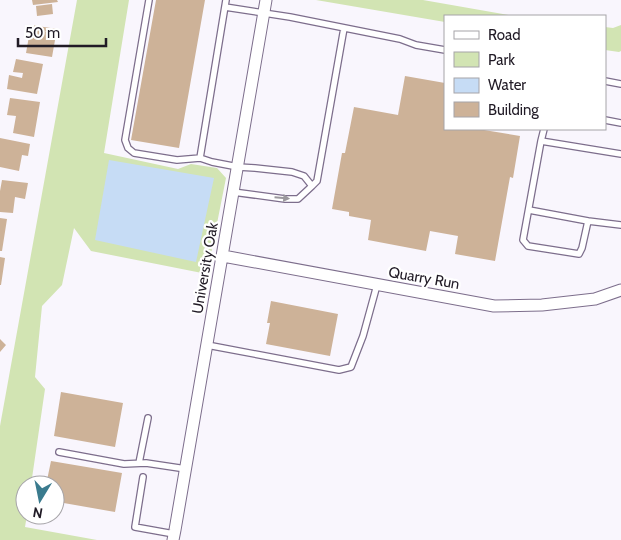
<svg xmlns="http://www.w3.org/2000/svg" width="621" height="540" viewBox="0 0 621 540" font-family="Cabin,sans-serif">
<rect width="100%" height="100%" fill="#f9f6fd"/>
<path fill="#d2e4b3" d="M77,0H129L104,153L178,169L191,164L217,168L226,178L207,274L91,251L74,228L62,285L42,306L35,377L45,389L31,485H25V515H27L25,527L97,540H0V426Z
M316,0H423L515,16H445V22Z
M621,25V51L619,52L605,50V27L613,28Z"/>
<path fill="#c6dcf5" d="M109,160L214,178L196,262L95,240Z"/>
<path fill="#cdb298" d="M32,0H57L58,2L33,5Z
M156,0H205L179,148L131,140Z
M52,4L53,14L37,16L36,6Z
M31,25L57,29L52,57L26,53Z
M16,59L43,64L37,94L7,89L9,75L22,78L23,73L13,72Z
M405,76L445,83V129H478L520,136L513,178L510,177L495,261L455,254L458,236L430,231L426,251L368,240L371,220L349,216V212L332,209L342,153H345L354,107L398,115Z
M10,98L40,102L34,137L13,133L16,116L7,115Z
M0,138L30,144L28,156L22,155L19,171L0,167Z
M2,180L28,183L25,199L15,197L13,213L0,212V191Z
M0,218L7,219L2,251H0Z
M0,257L5,258L1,285H0Z
M271,301L338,314L330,356L266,344L270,323H267Z
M0,339L6,345L0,352Z
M61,392L123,403L115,447L54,436Z
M51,461L122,473L115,512L58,502L56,512H55V485H46Z"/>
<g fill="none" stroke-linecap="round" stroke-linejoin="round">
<defs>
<path id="lane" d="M149,0L125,140L128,148L134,153L177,160L200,158L212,162L238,167L255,168L292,172L304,176L312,186L298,199H285L233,192
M225,7L290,17L400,39L416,45L445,50
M605,81L621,84
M605,120L621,123
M541,141L544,129
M621,154L541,141L523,240L528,246L579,254L582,248L588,221L621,225
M200,158L226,0
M312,186L317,181L344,28
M529,210L588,221
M207,345L339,370L351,367L363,336L377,285
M59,452L124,464L146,463L186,469
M139,463L148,418
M143,477L135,527L174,534"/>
<path id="street" d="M223,256L494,306L542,305L595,299L621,290
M173,540L175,530L266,0"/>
</defs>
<use href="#lane" stroke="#7d6e8c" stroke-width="8"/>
<use href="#street" stroke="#7d6e8c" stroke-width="13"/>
<use href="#lane" stroke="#fff" stroke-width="5.5"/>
<use href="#street" stroke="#fff" stroke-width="11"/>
</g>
<defs><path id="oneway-solid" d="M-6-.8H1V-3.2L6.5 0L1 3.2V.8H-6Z" transform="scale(1.25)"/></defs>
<use fill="#9b989d" href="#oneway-solid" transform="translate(282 198) rotate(5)"/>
<g text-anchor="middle" stroke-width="4.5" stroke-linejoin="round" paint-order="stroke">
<g font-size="15" fill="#211b26" stroke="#fff">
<text transform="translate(205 268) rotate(-80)" y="5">University Oak</text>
<text transform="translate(424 278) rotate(10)" y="5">Quarry Run</text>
</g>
</g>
<rect x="444" y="15" width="162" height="115" fill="#ffffff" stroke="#a6a4a8"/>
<rect x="454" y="31" width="25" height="8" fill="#ffffff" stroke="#a6a4a8"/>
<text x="488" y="40" font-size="15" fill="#211b26">Road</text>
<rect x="454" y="52" width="25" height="15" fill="#d2e4b3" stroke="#a6a4a8"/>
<text x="488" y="65" font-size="15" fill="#211b26">Park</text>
<rect x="454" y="78" width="25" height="15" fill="#c6dcf5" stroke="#a6a4a8"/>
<text x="488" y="90" font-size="15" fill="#211b26">Water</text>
<rect x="454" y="102" width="25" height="15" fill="#cdb298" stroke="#a6a4a8"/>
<text x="488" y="115" font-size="15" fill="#211b26">Building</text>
<g transform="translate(40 500) rotate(190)"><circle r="24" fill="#ffffff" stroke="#a6a4a8"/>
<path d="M0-4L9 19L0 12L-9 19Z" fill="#3a7b8e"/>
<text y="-8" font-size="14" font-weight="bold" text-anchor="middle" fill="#211b26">N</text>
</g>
<path d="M18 38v8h88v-8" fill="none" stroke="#211b26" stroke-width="2.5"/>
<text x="25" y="38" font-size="15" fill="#211b26" stroke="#ffffff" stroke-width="4" paint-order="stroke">50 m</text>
</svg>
